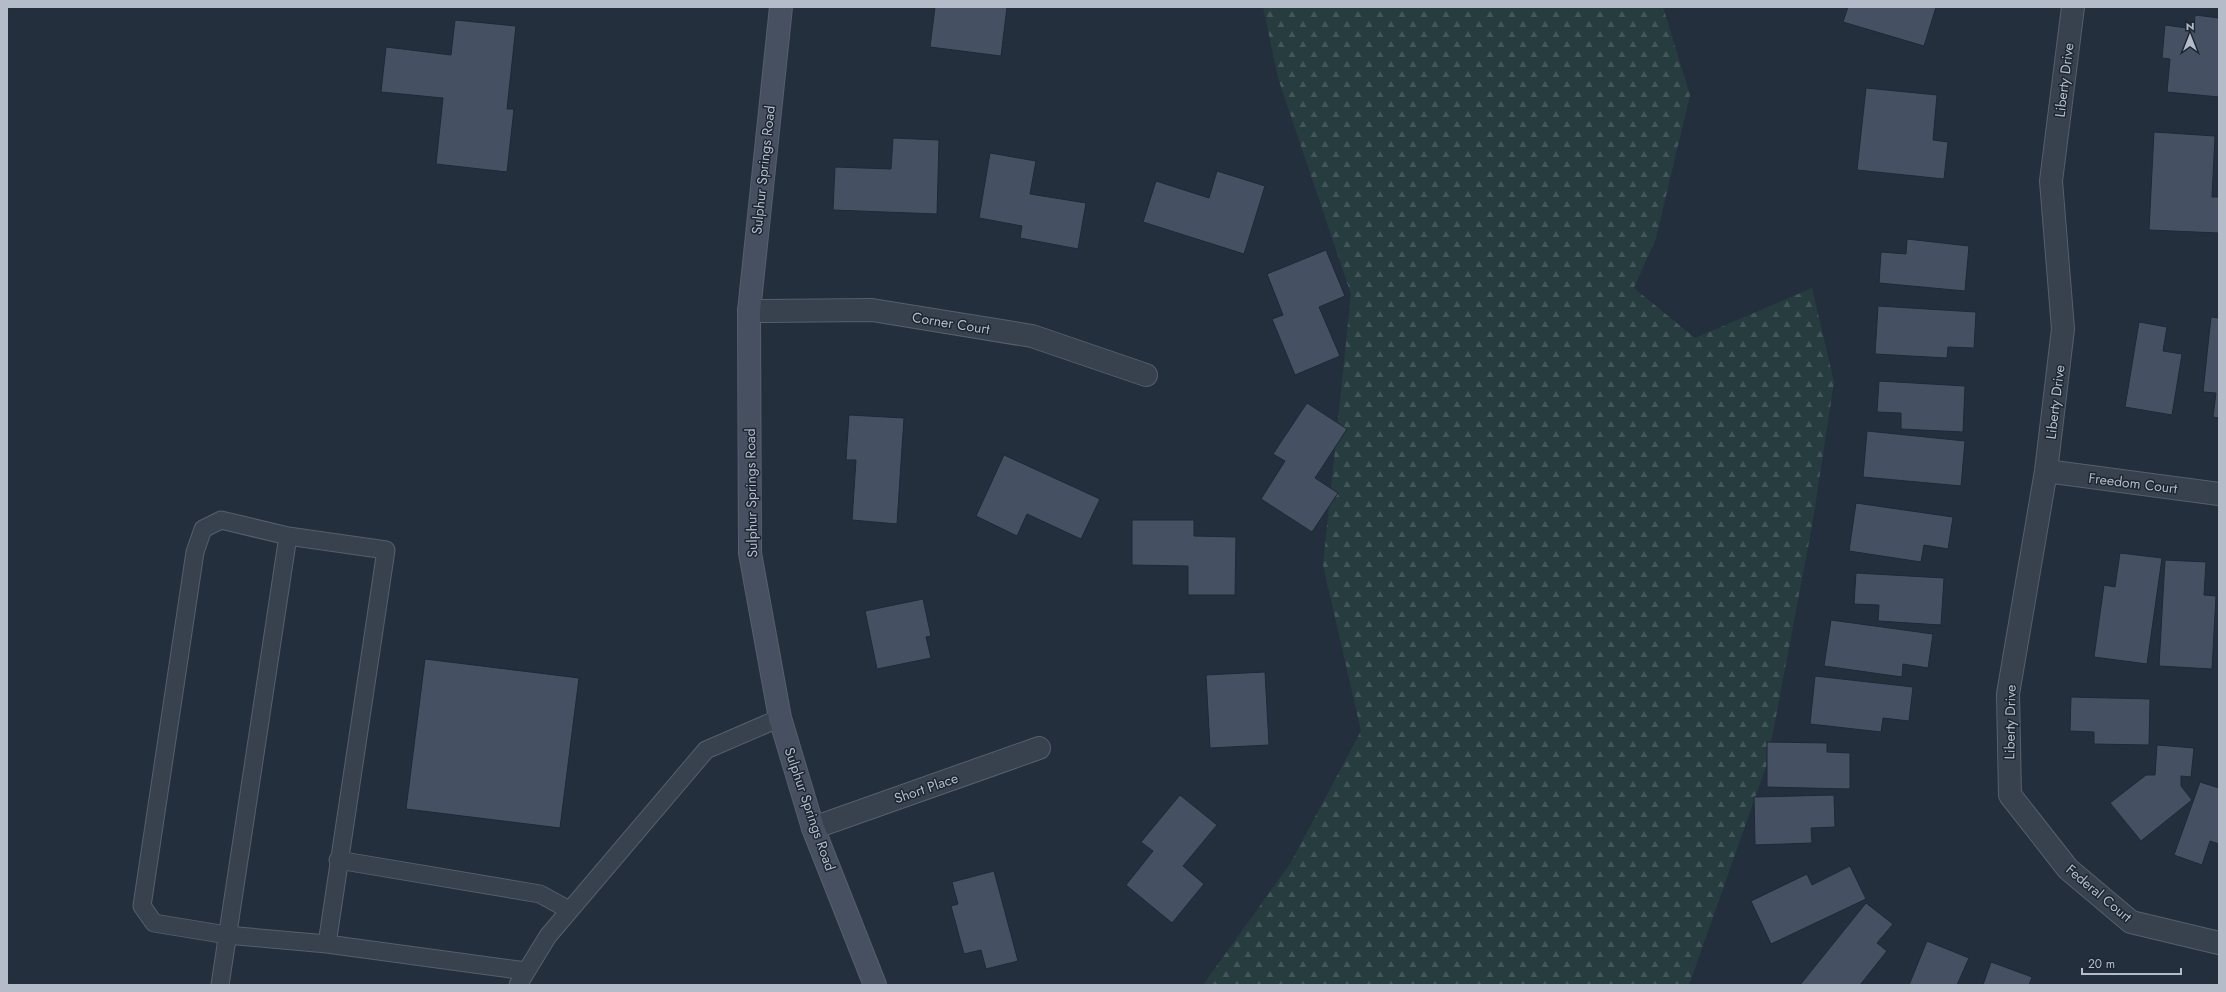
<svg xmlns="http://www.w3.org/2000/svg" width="2226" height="992" viewBox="0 0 2226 992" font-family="Jost,sans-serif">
<defs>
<pattern id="forest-firs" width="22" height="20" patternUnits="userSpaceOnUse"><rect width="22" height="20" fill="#263c3f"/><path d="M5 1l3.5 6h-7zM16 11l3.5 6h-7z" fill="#435659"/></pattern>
</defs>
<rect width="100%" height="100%" fill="#242f3e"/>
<path fill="url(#forest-firs)" d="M1263,7H1663L1690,95L1656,238L1634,288L1695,338L1812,288L1834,382L1812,526L1767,764L1689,985H1203L1290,864L1361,731L1323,565L1351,294L1278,78Z"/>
<path fill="#455162" stroke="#1f2835" d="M935,7H1007L1001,56L930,47Z
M1848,7H1936L1924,46L1843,22Z
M2195,15L2219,18V97L2167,92L2170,59L2162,58L2165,25L2194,29Z
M455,20L516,26L507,109H514L507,172L436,164L443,98L381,92L386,47L451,55Z
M1866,88L1937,95L1933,140L1948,142L1944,179L1857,170Z
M2154,132L2215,136L2212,197H2219V233L2149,230Z
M893,138L939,140L937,214L833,210L835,167L891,169Z
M990,153L1036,161L1030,194L1086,203L1078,249L1020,238L1022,226L979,218Z
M1217,171L1265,186L1244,254L1143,222L1156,181L1209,198Z
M1907,239L1969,246L1965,291L1879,283L1881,252L1906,254Z
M1326,250L1345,296L1319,307L1340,356L1295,375L1272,319L1283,315L1267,274Z
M1878,306L1976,312L1974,348L1948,347L1947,358L1875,354Z
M2211,317L2219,318V418L2213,417L2216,393L2203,392Z
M2139,322L2167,327L2163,351L2182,354L2172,415L2125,407Z
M1879,381L1965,386L1963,432L1901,429V413L1877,412Z
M1307,403L1347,429L1315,478L1338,493L1312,532L1261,499L1285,461L1273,454Z
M849,415L904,418L897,524L852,520L856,460H846Z
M1867,431L1965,441L1961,486L1863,477Z
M1004,455L1100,499L1081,539L1027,514L1017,536L976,516Z
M1856,503L1953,517L1948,549L1924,545L1921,562L1849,551Z
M1132,520H1194V536L1236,537L1235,595H1188V566L1132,565Z
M2120,553L2162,558L2147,664L2094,657L2104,585L2115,587Z
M2165,560L2206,562L2204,595L2216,596L2212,669L2159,666Z
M1856,573L1944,578L1941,625L1878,621L1879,605L1854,604Z
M923,599L931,636L926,637L931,658L877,669L865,611Z
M1831,620L1933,634L1928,668L1903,664L1902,677L1824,666Z
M425,659L579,678L560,828L406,809Z
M1265,672L1269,745L1210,748L1206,675Z
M1815,676L1913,687L1909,721L1883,718L1881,732L1810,724Z
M2071,697L2150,699L2149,745L2094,744V732L2070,731Z
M1767,742L1827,743V752L1850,753V789L1767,787Z
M2157,745L2194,748L2191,777L2181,776V786L2192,800L2141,841L2110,803L2146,775H2155Z
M2200,782L2219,788V844L2210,841L2202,865L2174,855Z
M1180,795L1217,825L1183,866L1204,884L1172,923L1126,885L1153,851L1141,842Z
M1834,795L1835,827L1811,828L1812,843L1755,845L1754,797Z
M1850,866L1866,899L1771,944L1751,901L1807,874L1812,885Z
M994,871L1018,961L986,969L981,950L964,954L951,906L958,904L952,882Z
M1866,903L1893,924L1877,943L1887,951L1860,985H1800Z
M1927,941L1969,958L1957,985H1909Z
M1991,962L2032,977L2029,985H1983Z"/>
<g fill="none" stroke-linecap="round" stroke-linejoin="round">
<defs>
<path id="lane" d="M288,536L221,520L203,529L195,552L142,906L154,923L227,935L327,944
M338,860L540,894L569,910
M220,985L288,536L386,550L327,944L526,971
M518,985L548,936L706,750L780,718"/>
<path id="street" d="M2073,7L2051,181L2063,329L2046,471L2008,694L2010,795L2068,869L2131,922L2219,943
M749,311L872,310L1032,336L1146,375
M2046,471L2219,494
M813,828L1039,748"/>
<path id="secondary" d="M781,7L749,311L750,553L780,718L813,828L875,985"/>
</defs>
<use href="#lane" stroke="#565f6c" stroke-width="19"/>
<use href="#street" stroke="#565f6c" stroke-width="24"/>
<use href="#secondary" stroke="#565f6c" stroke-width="24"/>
<use href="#lane" stroke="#38414e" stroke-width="17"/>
<use href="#street" stroke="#38414e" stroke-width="22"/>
<use href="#secondary" stroke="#465061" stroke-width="22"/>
</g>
<g text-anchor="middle" stroke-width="3" stroke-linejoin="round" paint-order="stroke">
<g font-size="14" fill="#b4bcc9" stroke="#1d2633">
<text transform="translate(2064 80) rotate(-83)" y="5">Liberty Drive</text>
<text transform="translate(763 170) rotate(-84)" y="5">Sulphur Springs Road</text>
<text transform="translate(951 323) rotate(9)" y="5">Corner Court</text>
<text transform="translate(2055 402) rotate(-83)" y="5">Liberty Drive</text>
<text transform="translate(2133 483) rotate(7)" y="5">Freedom Court</text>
<text transform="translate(751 493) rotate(-91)" y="5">Sulphur Springs Road</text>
<text transform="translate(2010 722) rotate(-89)" y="5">Liberty Drive</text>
<text transform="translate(926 788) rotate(-19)" y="5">Short Place</text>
<text transform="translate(810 809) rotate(71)" y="5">Sulphur Springs Road</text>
<text transform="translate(2099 893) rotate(40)" y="5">Federal Court</text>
</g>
</g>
<rect width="2226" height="992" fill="none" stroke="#b4bcc9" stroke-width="16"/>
<g transform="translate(2190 36)" stroke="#1d2633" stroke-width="3" paint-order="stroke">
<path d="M0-3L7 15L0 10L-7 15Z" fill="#b4bcc9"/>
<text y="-6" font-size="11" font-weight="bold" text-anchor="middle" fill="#b4bcc9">N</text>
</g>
<path d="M2082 968v6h99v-6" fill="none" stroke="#b4bcc9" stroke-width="2"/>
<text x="2088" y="968" font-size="12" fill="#b4bcc9" stroke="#1d2633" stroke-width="3" paint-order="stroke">20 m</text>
</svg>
